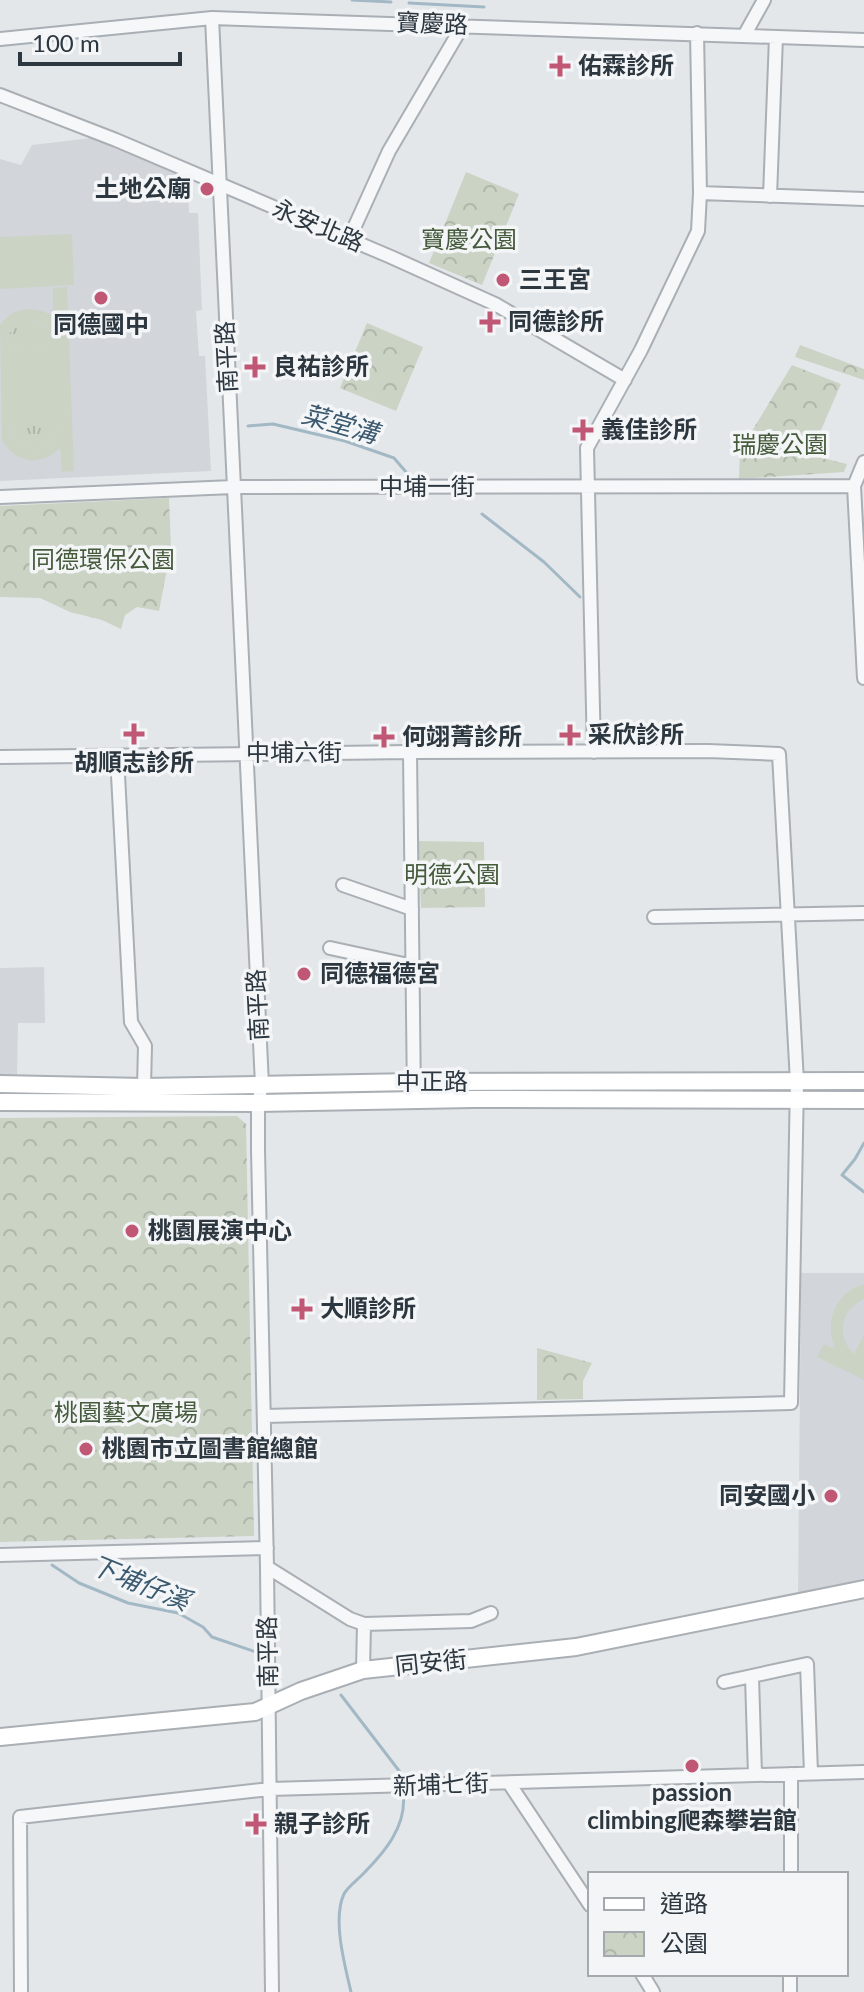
<svg xmlns="http://www.w3.org/2000/svg" width="864" height="1992" viewBox="0 0 864 1992" font-family="Lato,'Noto Sans TC',sans-serif">
<defs>
<pattern id="grass-tufts" width="24" height="20" patternUnits="userSpaceOnUse" patternTransform="scale(2)"><rect width="24" height="20" fill="#cbd3c5"/><path d="M3 7l-1-3M5 7V3M7 7l1-3M15 17l-1-3M17 17v-4M19 17l1-3" fill="none" stroke="#afb6aa"/></pattern>
<pattern id="park-crowns" width="20" height="18" patternUnits="userSpaceOnUse" patternTransform="scale(2)"><rect width="20" height="18" fill="#cbd3c5"/><path d="M2 6a3 3 0 1 1 6 0M12 15a3 3 0 1 1 6 0" fill="none" stroke="#afb6aa"/></pattern>
</defs>
<rect width="100%" height="100%" fill="#e3e7ea"/>
<path fill="#d2d6db" d="M91,138L188,178L189,213H198L202,310L196,311L199,356H205L211,471L0,481V159L21,165L32,145Z
M44,967L45,1023H18L17,1078H0V968Z
M801,1273H864V1581L798,1594Z"/>
<path fill="url(#grass-tufts)" d="M27,321C42,320 52,329 56,344L6,346C7,333 13,325 27,321Z
M59,422C58,439 49,448 33,449L15,440L9,425Z"/>
<path fill="url(#park-crowns)" d="M466,172L519,194L482,285L429,263Z
M367,323L423,347L396,411L340,388Z
M800,345L864,369V380L795,357Z
M792,365L841,384L810,455L847,464L844,472L739,479L740,451Z
M169,498L171,548L159,611L137,607L125,615L121,629L102,620L70,612L40,598L0,597V506Z
M418,841L484,842L485,907L421,908Z
M237,1116L246,1124L254,1536L0,1542V1118Z
M537,1348L592,1363L583,1381V1399L537,1400Z"/>
<path fill="#cbd3c5" fill-rule="evenodd" d="M72,234L74,285L0,289V237Z
M67,287L74,471L62,472L60,448C41,467 15,464 2,440L0,325C14,306 34,305 53,316V288ZM27,321C42,320 53,328 55,344L6,346C7,332 14,325 27,321ZM59,423C58,439 49,448 33,449L15,440L9,426Z
M864,1284V1299C840,1310 836,1336 854,1354L864,1335V1380L817,1357L824,1344L835,1349C824,1321 835,1293 864,1284Z"/>
<g fill="none" stroke-linecap="round" stroke-linejoin="round">
<path stroke="#a3b8c5" stroke-width="3" d="M352,0L391,2
M409,3L484,7
M248,426L273,424L345,441L394,458L412,479
M482,514L544,562L580,597
M864,1143L855,1159L842,1175L864,1192
M52,1565L79,1583L128,1603L178,1613L203,1627L212,1637L259,1653
M341,1695L400,1772L401,1779
M351,1992C345,1966 332,1919 344,1894C347,1888 356,1881 361,1876C384,1853 408,1826 403,1791"/>
<defs>
<path id="street" d="M212,18L262,1085L258,1103V1150L267,1567L272,1992
M744,36L764,0
M0,39L212,18L864,40
M0,95L116,140L391,257L495,304L625,380
M700,193L864,199
M770,196L776,37
M349,239L389,151L463,25
M864,462L854,486L864,678
M0,497L233,487L854,486
M410,752L414,1099
M594,752L587,448L641,350L698,231L700,193L697,33
M117,756L131,1022L145,1046L144,1087
M0,757L410,752L708,751L779,754L797,1082L791,1403L264,1416
M343,885L412,909
M654,917L864,913
M330,948L413,966
M0,1555L267,1548
M267,1567L350,1619L364,1624
M363,1670L364,1624L471,1621L491,1613
M752,1677L755,1775
M724,1682L807,1664L811,1773
M509,1783L590,1905
M791,1874V1774
M642,1974L653,1992
M21,1992L20,1817L270,1789L864,1772
M790,1992V1974"/>
<path id="secondary" d="M0,1084L144,1087L414,1082L864,1081
M0,1102L258,1103L472,1099L864,1100
M0,1737L255,1712L301,1691L363,1670L576,1647L864,1589"/>
</defs>
<use href="#street" stroke="#a9afb4" stroke-width="16"/>
<use href="#secondary" stroke="#a9afb4" stroke-width="20"/>
<use href="#street" stroke="#f6f7f8" stroke-width="12"/>
<use href="#secondary" stroke="#fff" stroke-width="16"/>
</g>
<g fill="#c05775" stroke="#f3f5f7" stroke-width="3">
<path d="M556 54h8v8h8v8h-8v8h-8v-8h-8v-8h8z"/>
<circle cx="207" cy="189" r="8"/>
<circle cx="503" cy="280" r="8"/>
<circle cx="101" cy="298" r="8"/>
<path d="M486 310h8v8h8v8h-8v8h-8v-8h-8v-8h8z"/>
<path d="M251 355h8v8h8v8h-8v8h-8v-8h-8v-8h8z"/>
<path d="M579 418h8v8h8v8h-8v8h-8v-8h-8v-8h8z"/>
<path d="M130 722h8v8h8v8h-8v8h-8v-8h-8v-8h8z"/>
<path d="M566 723h8v8h8v8h-8v8h-8v-8h-8v-8h8z"/>
<path d="M380 725h8v8h8v8h-8v8h-8v-8h-8v-8h8z"/>
<circle cx="304" cy="974" r="8"/>
<circle cx="132" cy="1231" r="8"/>
<path d="M298 1297h8v8h8v8h-8v8h-8v-8h-8v-8h8z"/>
<circle cx="86" cy="1449" r="8"/>
<circle cx="831" cy="1496" r="8"/>
<circle cx="692" cy="1766" r="8"/>
<path d="M252 1812h8v8h8v8h-8v8h-8v-8h-8v-8h8z"/>
</g>
<g text-anchor="middle" stroke-width="7" stroke-linejoin="round" paint-order="stroke">
<g font-size="24" fill="#2d3740" stroke="#f3f5f7">
<text transform="translate(432 24) rotate(2)" y="8">寶慶路</text>
<text transform="translate(318 226) rotate(23)" y="8">永安北路</text>
<text transform="translate(227 357) rotate(-93)" y="8">南平路</text>
<text x="427" y="495">中埔一街</text>
<text x="294" y="761">中埔六街</text>
<text transform="translate(258 1005) rotate(-93)" y="8">南平路</text>
<text x="432" y="1090">中正路</text>
<text transform="translate(268 1652) rotate(-91)" y="8">南平路</text>
<text transform="translate(431 1663) rotate(-6)" y="8">同安街</text>
<text transform="translate(441 1785) rotate(-2)" y="8">新埔七街</text>
</g>
<g font-size="24" font-weight="bold" fill="#2d3740" stroke="#f3f5f7" text-anchor="start">
<text x="578" y="74">佑霖診所</text>
<text x="191" y="197" text-anchor="end">土地公廟</text>
<text x="519" y="288">三王宮</text>
<text x="508" y="330">同德診所</text>
<text x="101" y="333" text-anchor="middle">同德國中</text>
<text x="273" y="375">良祐診所</text>
<text x="601" y="438">義佳診所</text>
<text x="588" y="743">采欣診所</text>
<text x="402" y="745">何翊菁診所</text>
<text x="134" y="771" text-anchor="middle">胡順志診所</text>
<text x="320" y="982">同德福德宮</text>
<text x="148" y="1239">桃園展演中心</text>
<text x="320" y="1317">大順診所</text>
<text x="102" y="1457">桃園市立圖書館總館</text>
<text x="815" y="1504" text-anchor="end">同安國小</text>
<text x="692" y="1801" text-anchor="middle">passion<tspan x="692" dy="28">climbing爬森攀岩館</tspan></text>
<text x="274" y="1832">親子診所</text>
</g>
<g font-size="24" fill="#465a3c" stroke="#f3f5f7">
<text x="469" y="248">寶慶公園</text>
<text x="780" y="453">瑞慶公園</text>
<text x="103" y="568">同德環保公園</text>
<text x="452" y="883">明德公園</text>
<text x="126" y="1421">桃園藝文廣場</text>
</g>
<g font-size="26" font-style="italic" fill="#3b5a70" stroke="#f3f5f7">
<text transform="translate(340 424) rotate(16)" y="9">菜堂溝</text>
<text transform="translate(140 1583) rotate(22)" y="9">下埔仔溪</text>
</g>
</g>
<rect x="588" y="1872" width="260" height="104" fill="#f3f5f7" stroke="#a4a9ae" stroke-width="2"/>
<rect x="604" y="1898" width="40" height="12" fill="#ffffff" stroke="#a4a9ae" stroke-width="2"/>
<text x="660" y="1912" font-size="24" fill="#2d3740">道路</text>
<rect x="604" y="1932" width="40" height="24" fill="url(#park-crowns)" stroke="#a4a9ae" stroke-width="2"/>
<text x="660" y="1952" font-size="24" fill="#2d3740">公園</text>
<path d="M20 52v12h160v-12" fill="none" stroke="#2d3740" stroke-width="4"/>
<text x="32" y="52" font-size="24" fill="#2d3740" stroke="#f3f5f7" stroke-width="6" paint-order="stroke">100 m</text>
</svg>
